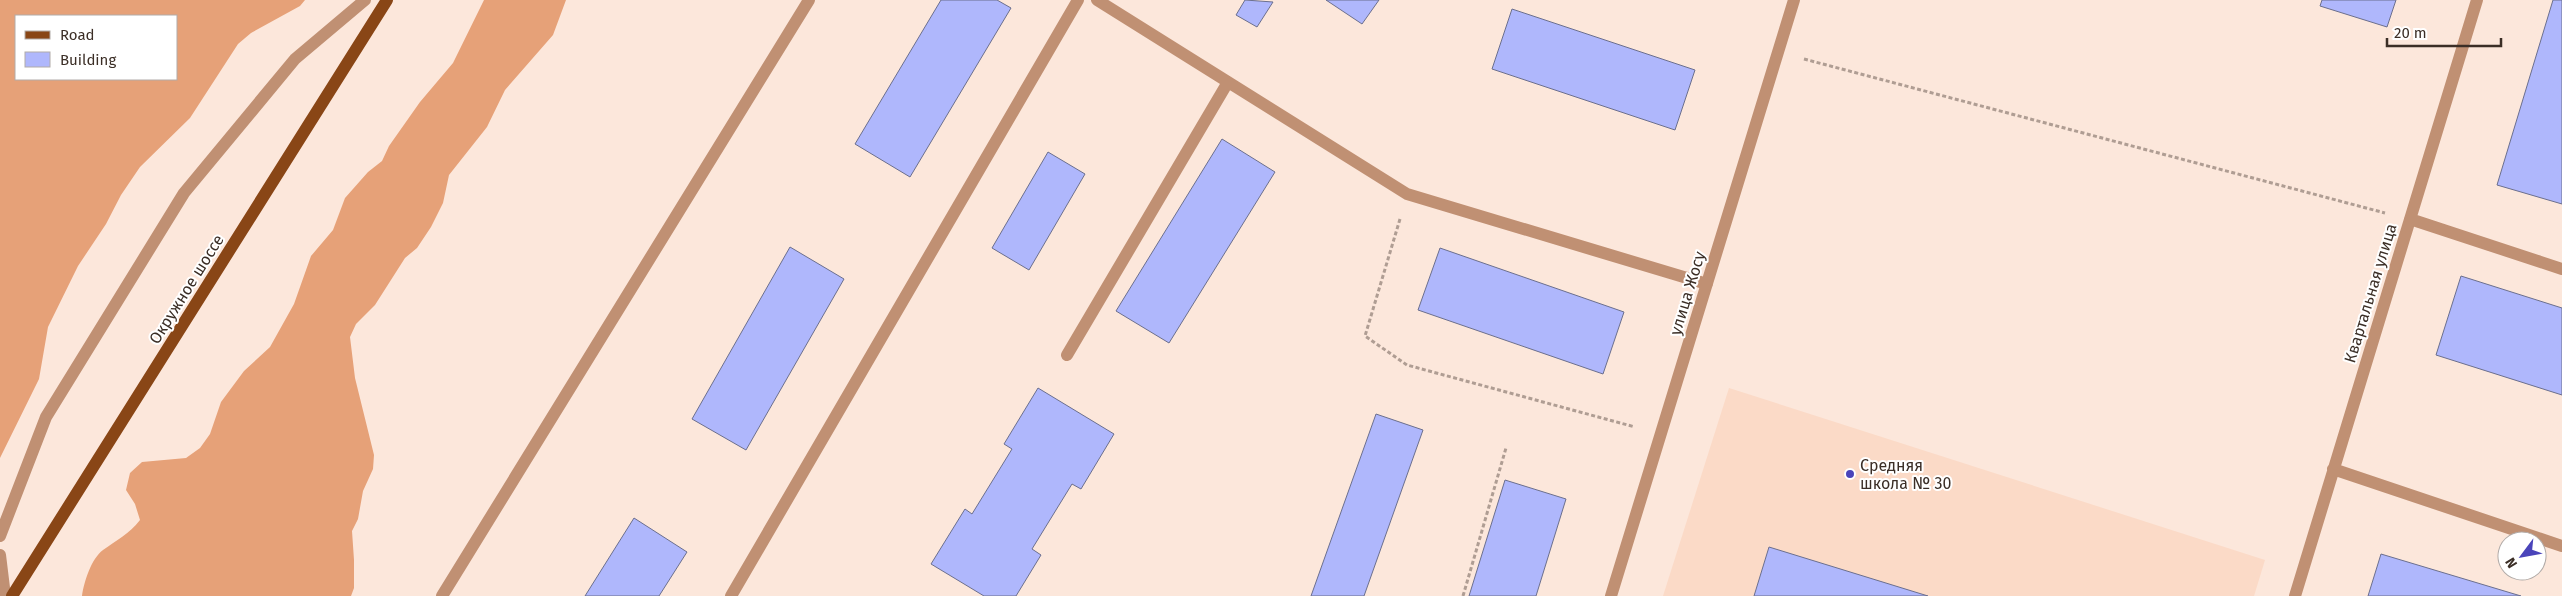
<svg xmlns="http://www.w3.org/2000/svg" width="2562" height="596" viewBox="0 0 2562 596" font-family="'Fira Sans',sans-serif">
<rect width="100%" height="100%" fill="#fce7db"/>
<path fill="#fbdac7" d="M1729,388L2265,560L2254,596H1663Z"/>
<path fill="#e6a178" fill-rule="evenodd" d="M0,0H305L300,6L251,33L238,44L190,118L140,167L121,195L106,224L78,266L48,327L39,379L0,458ZM16,16H176V79H16Z
M484,0H566L553,35L505,90L487,127L449,175L443,203L431,227L417,248L405,258L375,305L356,324L350,337L355,378L374,455L373,469L363,491L358,519L352,531L354,560V588L351,596H82C84,582 91,559 103,550C117,540 129,534 140,520L135,504L126,490L130,473L142,462L186,458L200,448L210,434L221,402L244,371L270,347L294,304L311,256L333,230L345,198L368,172L382,161L389,146L420,102L453,63Z"/>
<path fill="#afb7fc" stroke="#6b6f8d" d="M941,0H997L1011,8L910,177L855,144Z
M1245,0L1273,2L1257,27L1236,15Z
M1326,0H1379L1362,24Z
M2322,0H2396L2387,27L2320,6Z
M2553,0H2562V204L2497,185Z
M1512,9L1695,70L1675,130L1492,69Z
M1222,139L1275,172L1169,343L1116,311Z
M1048,152L1085,174L1029,270L992,248Z
M790,247L844,279L746,450L692,419Z
M1440,248L1624,312L1603,374L1418,310Z
M2461,276L2562,308V395L2436,355Z
M1038,388L1114,434L1081,489L1072,484L1032,549L1041,555L1016,596H984L931,564L965,509L972,514L1012,449L1004,444Z
M1376,414L1423,430L1364,596H1311Z
M1505,480L1566,499L1536,596H1469Z
M634,518L687,552L659,596H585Z
M1769,547L1928,596H1754Z
M2381,554L2521,596H2368Z"/>
<g fill="none" stroke-linecap="round" stroke-linejoin="round">
<path stroke="#af9d93" stroke-width="3" stroke-dasharray="4 2.5" stroke-linecap="butt" d="M1804,59L2385,213
M1400,219L1365,336L1407,365L1635,427
M1463,596L1506,448"/>
<path stroke="#c09073" stroke-width="12" d="M1097,0L1407,194L1707,284
M2410,219L2562,269
M1067,355L1228,82
M2333,469L2562,546
M0,536L46,417L184,193L295,59L365,0
M0,555L5,596
M442,596L809,0
M731,596L1078,0
M1611,596L1794,0
M2295,596L2477,0"/>
<path stroke="#894616" stroke-width="12" d="M12,596L387,0"/>
</g>
<circle fill="#4a44ba" stroke="#fff" stroke-width="2" cx="1850" cy="474" r="5"/>
<g text-anchor="middle" stroke-width="4" stroke-linejoin="round" paint-order="stroke">
<g font-size="16" fill="#3b2e26" stroke="#fff">
<text transform="translate(186 289) rotate(-58)" y="6">Окружное шоссе</text>
<text transform="translate(1687 293) rotate(-73)" y="6">улица Жосу</text>
<text transform="translate(2370 293) rotate(-73)" y="6">Квартальная улица</text>
</g>
<g font-size="16" fill="#3b2e26" stroke="#fff" text-anchor="start">
<text x="1860" y="471">Средняя<tspan x="1860" dy="18">школа № 30</tspan></text>
</g>
</g>
<rect x="15" y="15" width="162" height="65" fill="#ffffff" stroke="#b1aba8"/>
<rect x="25" y="31" width="25" height="8" fill="#894616" stroke="#b1aba8"/>
<text x="60" y="40" font-size="15" fill="#3b2e26">Road</text>
<rect x="25" y="52" width="25" height="15" fill="#afb7fc" stroke="#b1aba8"/>
<text x="60" y="65" font-size="15" fill="#3b2e26">Building</text>
<g transform="translate(2522 556) rotate(238)"><circle r="24" fill="#ffffff" stroke="#b1aba8"/>
<path d="M0-4L9 19L0 12L-9 19Z" fill="#4a44ba"/>
<text y="-8" font-size="14" font-weight="bold" text-anchor="middle" fill="#3b2e26">N</text>
</g>
<path d="M2387 38v8h114v-8" fill="none" stroke="#3b2e26" stroke-width="2.5"/>
<text x="2394" y="38" font-size="15" fill="#3b2e26" stroke="#ffffff" stroke-width="4" paint-order="stroke">20 m</text>
</svg>
